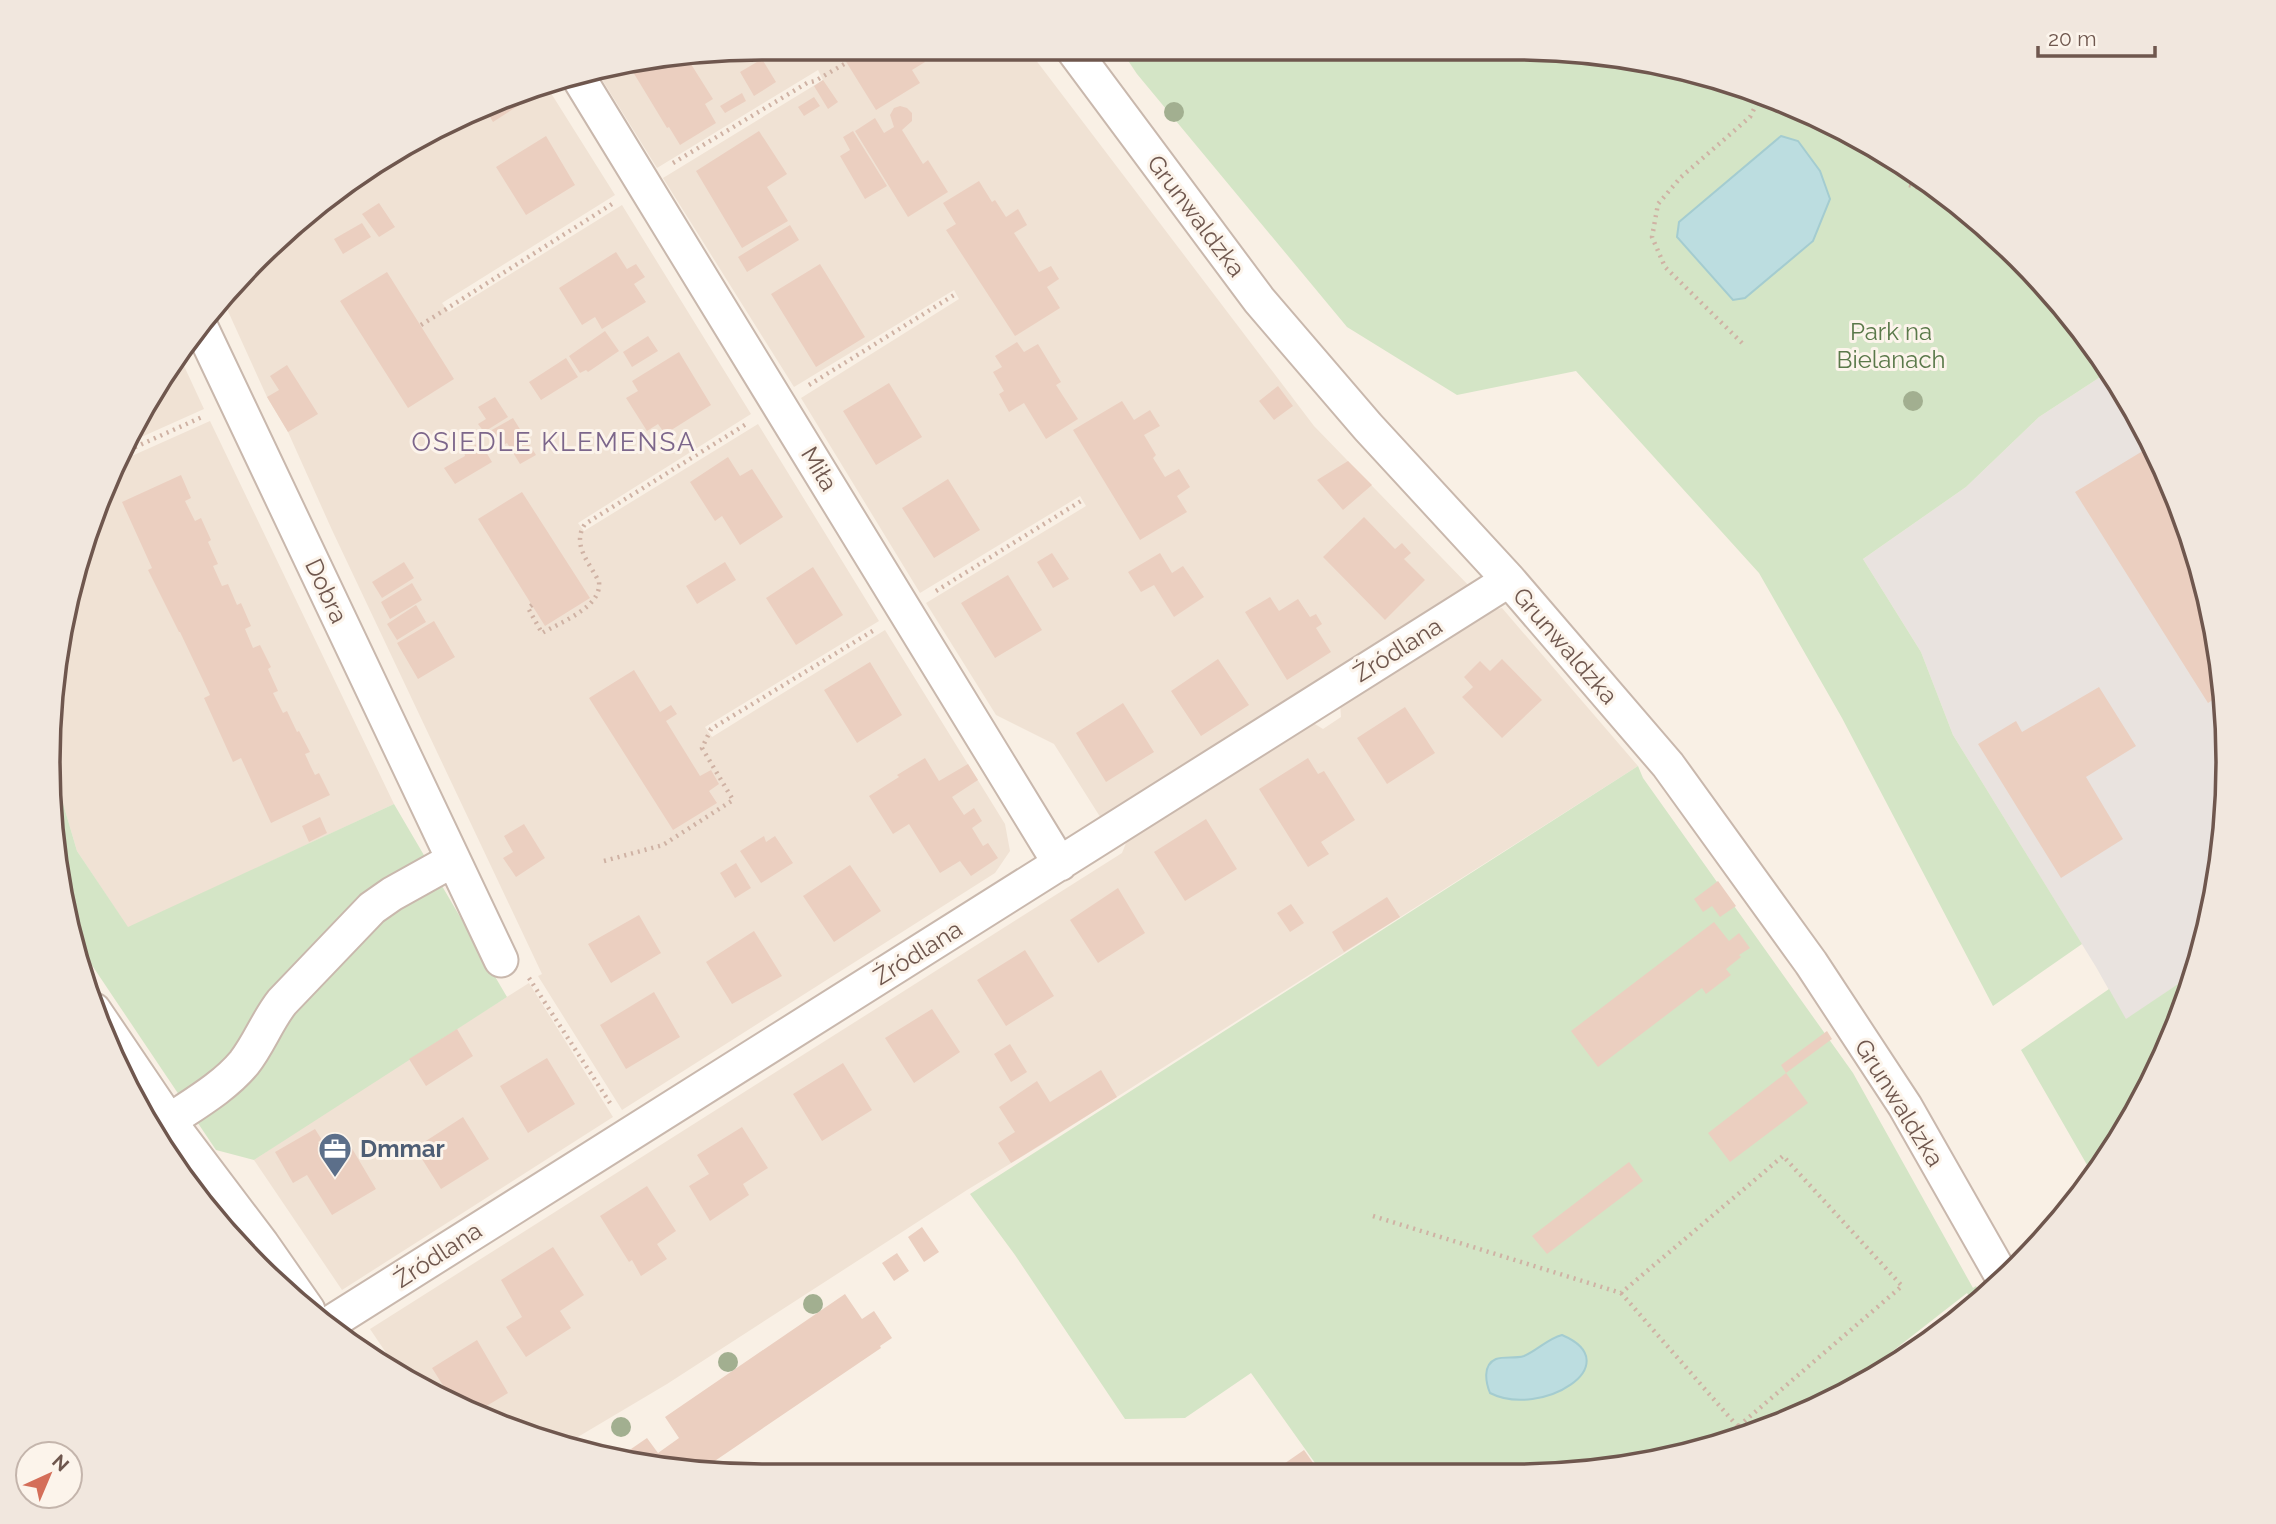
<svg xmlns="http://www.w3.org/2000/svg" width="2276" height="1524" viewBox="0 0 2276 1524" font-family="Raleway,sans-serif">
<rect width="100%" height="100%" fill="#f9f0e5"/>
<path fill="#f0e2d4" d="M1029,51L1314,426L1473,590L1321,686L1315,682L1297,693L1287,708L1104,823L1054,744L996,715L926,603L1086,506L1080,496L920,593L801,398L959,299L954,290L794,387L663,178L823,80L818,70L657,168L596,70L668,53Z
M544,82L615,195L442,303L449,312L622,205L751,414L578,523L584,531L758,424L879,621L705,727L712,737L885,630L1005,824L1010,851L995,873L622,1110L538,976L542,974L332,530L288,432L267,397L222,298L290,225L365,168L533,85Z
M179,355L204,409L128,443Z
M210,421L394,804L128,928L77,851L52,766L49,715L61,622L102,489L116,463Z
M1502,608L1638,766L1046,1142L967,1190L667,1384L566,1444L446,1403L403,1378L370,1329L1122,853L1130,833L1223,774L1229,777L1310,721L1323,729L1341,717L1340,702L1483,613Z
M529,983L613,1117L342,1290L254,1160L351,1095Z"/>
<path fill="#e9e3df" d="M2111,370L2174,488L2215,622L2229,762L2215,901L2193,974L2126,1020L2096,967L1953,735L1921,652L1863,559L1966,487L2039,417Z"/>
<path fill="#d4e5c6" d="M1514,47L1653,61L1830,121L1949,195L2019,256L2111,370L2039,417L1966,487L1863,559L1921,652L1953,735L2082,944L1993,1006L1842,718L1759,573L1576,371L1457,395L1347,327L1137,74L1121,50Z
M52,766L77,851L128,927L394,804L507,997L254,1160L216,1150L71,934L61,902Z
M1638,766L1643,778L1853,1073L1973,1288L1976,1286L1982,1298L1974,1305L1967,1293L1839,1393L1840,1394L1788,1422L1654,1463L1514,1477H1325L1251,1373L1185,1418L1125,1419L1015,1255L970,1194Z
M2193,974L2174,1035L2109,1159L2094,1177L2021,1050L2109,989L2126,1019Z"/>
<path fill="#bcdde0" stroke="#a4ccd0" stroke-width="2" d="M1781,136L1798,141L1820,171L1830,199L1813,241L1745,298L1733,300L1677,237L1679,222Z
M1562,1335C1630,1364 1541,1419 1490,1393C1486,1383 1482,1365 1496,1359C1504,1356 1515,1359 1524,1356C1538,1350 1547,1339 1562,1335Z"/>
<path fill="#ebcfc0" d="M840,52H901L903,55L908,52H918L925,62L912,70L920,83L876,110Z
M668,53H684L713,99L705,104L716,123L680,145L669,127L667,128L633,72L659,56Z
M762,59L776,82L754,96L740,72Z
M823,80L838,102L828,109L814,86Z
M518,92L524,102L493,122L485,109Z
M742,93L746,101L725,113L720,106Z
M814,97L820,106L804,116L798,107Z
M900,106L907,108L912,113V121L902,130L923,164L928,160L948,192L908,217L855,131L875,118L884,133L894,127L890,115L894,108Z
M759,131L787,174L767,187L788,221L742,248L696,171Z
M853,131L887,186L865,199L840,156L850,150L843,137Z
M546,136L575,185L526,215L496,167Z
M979,181L992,202L995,200L1006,217L1018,209L1027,225L1014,233L1039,272L1051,266L1059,279L1047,287L1060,308L1015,336L946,230L956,224L943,203Z
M379,203L395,227L379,237L362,214Z
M362,223L371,237L343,254L334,239Z
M790,225L799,240L747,272L738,257Z
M616,252L627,269L636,264L645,277L634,284L646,302L602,329L595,317L582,325L559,288Z
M820,264L865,337L816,367L771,294Z
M387,272L454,379L408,408L340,301Z
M605,331L619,351L588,372L586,370L580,373L569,356Z
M648,336L658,351L632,367L623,352Z
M1017,342L1024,352L1038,344L1061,382L1056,385L1078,419L1046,439L1024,403L1009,412L999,394L1004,391L993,372L1002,367L995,356Z
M679,352L711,405L665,434L658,424L647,431L626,398L638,391L632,381Z
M566,358L578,377L541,400L529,382Z
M287,365L318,414L288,432L267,397L279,390L270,376Z
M889,383L922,437L876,465L843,411Z
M1278,386L1293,406L1274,420L1259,401Z
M495,397L508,417L484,432L478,424L486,419L478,407Z
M1122,401L1134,420L1150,410L1160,426L1144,435L1156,455L1153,458L1165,477L1179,469L1190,487L1177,496L1187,512L1140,540L1073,430Z
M513,418L536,455L520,464L507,443L500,447L490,431Z
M480,442L492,462L455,484L444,468L465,456L464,452Z
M2151,446L2174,488L2215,622L2222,694L2208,703L2075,492Z
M728,457L740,476L752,469L783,517L740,545L722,516L715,521L690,482Z
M1348,461L1372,485L1343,510L1317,480Z
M181,475L191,498L185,501L195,521L201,518L211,540L208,542L218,564L213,566L222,586L228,584L237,605L241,603L251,626L245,629L253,648L260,645L271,667L268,669L278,691L273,693L283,713L287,711L297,732L299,731L310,752L305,754L310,765L315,775L319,773L330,795L271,823L241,758L233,762L204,698L210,695L180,632H179L148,570L152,568L122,502Z
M948,479L980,530L934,558L902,508Z
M522,492L590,598L545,626L478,519Z
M1364,517L1395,549L1402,543L1411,553L1404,559L1425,580L1385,620L1323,557Z
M1052,553L1069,579L1053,588L1037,562Z
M1160,553L1172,573L1183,566L1204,597L1174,617L1154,585L1141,592L1128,572Z
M404,562L414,578L382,598L372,582Z
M725,562L736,580L697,604L686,586Z
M813,567L843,615L796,645L766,598Z
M1008,575L1042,630L995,658L961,603Z
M412,583L422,600L390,619L381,602Z
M1270,597L1279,611L1298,599L1310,617L1316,614L1322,624L1316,628L1331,652L1287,680L1245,612Z
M416,605L426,622L397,640L387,624Z
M434,621L455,657L418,679L397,643Z
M1218,659L1249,705L1201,736L1171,691Z
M1502,659L1542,700L1502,738L1462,697L1473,687L1464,677L1480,661L1490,671Z
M870,662L902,715L857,743L824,690Z
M634,670L660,712L671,705L677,714L666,721L700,776L711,770L719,784L709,791L717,803L673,830L589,698Z
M2099,687L2136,746L2086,777L2123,839L2061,878L1978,744L2016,721L2022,732Z
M1123,703L1154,752L1106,782L1076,733Z
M1405,707L1435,753L1387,784L1357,738Z
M925,758L939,781L968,764L978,780L952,797L964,815L974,808L982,821L972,828L983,846L988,843L998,858L971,876L960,861L940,873L909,824L893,834L869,796L899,777L897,775Z
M1308,758L1318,774L1324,771L1355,820L1321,842L1329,854L1308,867L1259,789Z
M320,817L327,833L309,842L302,826Z
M1206,819L1237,869L1185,901L1154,852Z
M524,824L545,858L516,877L503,858L513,852L504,836Z
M764,836L766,842L775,836L793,863L761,883L740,851Z
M736,863L751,888L735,898L720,873Z
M850,865L881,911L834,942L803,896Z
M1718,881L1736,906L1720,917L1712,906L1703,912L1694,899Z
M1118,888L1145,933L1098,963L1070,920Z
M1387,897L1400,917L1344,952L1332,932Z
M1291,904L1304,923L1290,932L1277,913Z
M639,915L661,953L611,983L588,944Z
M1714,922L1729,941L1739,933L1750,948L1739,955L1741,957L1726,969L1731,975L1706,994L1702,988L1598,1067L1571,1031Z
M754,931L782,976L732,1004L706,962Z
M1025,950L1054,996L1006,1026L977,980Z
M654,992L680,1037L626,1069L600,1025Z
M932,1009L960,1052L914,1083L885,1038Z
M457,1029L473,1056L426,1086L409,1059Z
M1827,1031L1832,1039L1786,1073L1808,1103L1730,1162L1708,1133L1786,1073L1781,1065Z
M1010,1044L1027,1072L1011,1082L994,1054Z
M547,1058L575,1104L528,1133L500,1086Z
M843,1063L872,1110L822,1141L793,1094Z
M1101,1070L1117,1097L1011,1163L998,1143L1015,1132L999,1107L1037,1081L1050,1102Z
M463,1117L489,1159L441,1189L415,1148Z
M742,1127L768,1168L743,1184L749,1195L710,1221L689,1186L709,1174L697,1155Z
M315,1129L322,1140L318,1142L325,1153L347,1140L376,1189L332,1215L307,1175L293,1183L275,1152Z
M1629,1162L1643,1181L1547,1254L1532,1236Z
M647,1186L676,1231L657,1244L667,1259L641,1276L632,1260L629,1262L600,1216Z
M922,1227L939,1252L924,1262L908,1237Z
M553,1247L584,1295L560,1311L571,1328L526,1357L506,1327L522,1317L501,1280Z
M897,1253L909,1271L894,1281L882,1263Z
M845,1294L862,1319L874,1311L892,1338L880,1346L881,1348L700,1471L623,1463L604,1457L610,1453L615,1460L647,1438L658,1453L679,1438L665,1417Z
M477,1340L508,1393L475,1413L456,1406L432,1368Z
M1304,1450L1323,1477H1265Z"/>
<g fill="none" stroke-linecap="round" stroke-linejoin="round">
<defs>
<path id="street" d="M1073,50L1259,300L1368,427L1509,580L1668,765L1811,963L1905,1106L2004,1280
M577,75L1060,864
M199,323L501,960
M94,1010L169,1121L262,1244L308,1310
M169,1121C194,1104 224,1087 244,1063C259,1044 267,1021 282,1002L372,908L392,894L453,860
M327,1325C721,1077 1114,828 1509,580"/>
</defs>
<use href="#street" stroke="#c9b8ad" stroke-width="37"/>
<path stroke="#cfb2a4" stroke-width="4.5" stroke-dasharray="2 5" stroke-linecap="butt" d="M673,163L807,83L815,81L846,63
M1909,185L1950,196
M421,325L612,204
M1742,343L1665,267L1652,237L1658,204L1681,177L1750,117L1760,97
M809,385L954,295
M122,453L202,417
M936,591L1081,501
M532,605L528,608L542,633C561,622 602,607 599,582C590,563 571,545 585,524L748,423
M604,861L663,845L733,800L702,748L711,729L876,629
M529,978L610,1103
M1373,1216L1621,1293L1783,1156L1902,1286L1719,1443
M1621,1293L1745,1435"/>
<use href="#street" stroke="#fff" stroke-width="33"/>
</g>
<g fill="#a2af90">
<circle cx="1174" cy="112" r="10"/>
<circle cx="1913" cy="401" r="10"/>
<circle cx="813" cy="1304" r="10"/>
<circle cx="728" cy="1362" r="10"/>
<circle cx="621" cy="1427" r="10"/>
</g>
<defs>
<symbol id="office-pin" viewBox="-11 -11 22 30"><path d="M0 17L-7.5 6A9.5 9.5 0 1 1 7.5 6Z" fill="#5c6f8a" stroke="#fcf4eb"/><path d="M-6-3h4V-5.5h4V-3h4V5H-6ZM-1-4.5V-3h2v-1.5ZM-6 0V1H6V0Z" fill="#fff"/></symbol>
</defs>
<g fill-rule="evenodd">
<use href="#office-pin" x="316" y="1130" width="38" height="52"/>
</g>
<g text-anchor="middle" stroke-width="6" stroke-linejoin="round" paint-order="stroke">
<g font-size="24" fill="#6f574e" stroke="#fcf4eb">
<text transform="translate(1196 216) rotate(53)" y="8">Grunwaldzka</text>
<text transform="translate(819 469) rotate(59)" y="8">Miła</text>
<text transform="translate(326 591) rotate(65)" y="8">Dobra</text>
<text transform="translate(1565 646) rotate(49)" y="8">Grunwaldzka</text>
<text transform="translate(1398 650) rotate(-32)" y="8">Źródlana</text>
<text transform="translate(918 953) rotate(-32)" y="8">Źródlana</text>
<text transform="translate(1899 1103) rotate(58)" y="8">Grunwaldzka</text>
<text transform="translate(438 1255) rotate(-33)" y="8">Źródlana</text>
</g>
<g font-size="24" fill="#5a794a" stroke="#fcf4eb">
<text x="1891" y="340">Park na<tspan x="1891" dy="28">Bielanach</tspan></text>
</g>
<g font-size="24" font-weight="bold" fill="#4e5e75" stroke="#fcf4eb" text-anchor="start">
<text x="360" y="1157">Dmmar</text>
</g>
<g font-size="26" letter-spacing="2" fill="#7c668b" stroke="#fcf4eb">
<text x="554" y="451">OSIEDLE KLEMENSA</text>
</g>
</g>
<path d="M0 0H2276V1524H0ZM762 60H1514A702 702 0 0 1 2216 762V762A702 702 0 0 1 1514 1464H762A702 702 0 0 1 60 762V762A702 702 0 0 1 762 60Z" fill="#f1e7de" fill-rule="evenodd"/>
<path fill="none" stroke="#6f574e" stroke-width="3.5" d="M762 60H1514A702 702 0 0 1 2216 762V762A702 702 0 0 1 1514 1464H762A702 702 0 0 1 60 762V762A702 702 0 0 1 762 60Z"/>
<g transform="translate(49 1475) rotate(44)"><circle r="33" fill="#fcf4eb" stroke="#c4b5ac" stroke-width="2"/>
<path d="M0-5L12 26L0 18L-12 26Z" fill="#d46e59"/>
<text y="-10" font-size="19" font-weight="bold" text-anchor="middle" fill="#6f574e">N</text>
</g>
<path d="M2038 46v10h117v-10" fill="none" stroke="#6f574e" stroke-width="3.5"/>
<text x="2048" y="46" font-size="21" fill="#6f574e" stroke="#fcf4eb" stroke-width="5" paint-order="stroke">20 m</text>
</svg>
